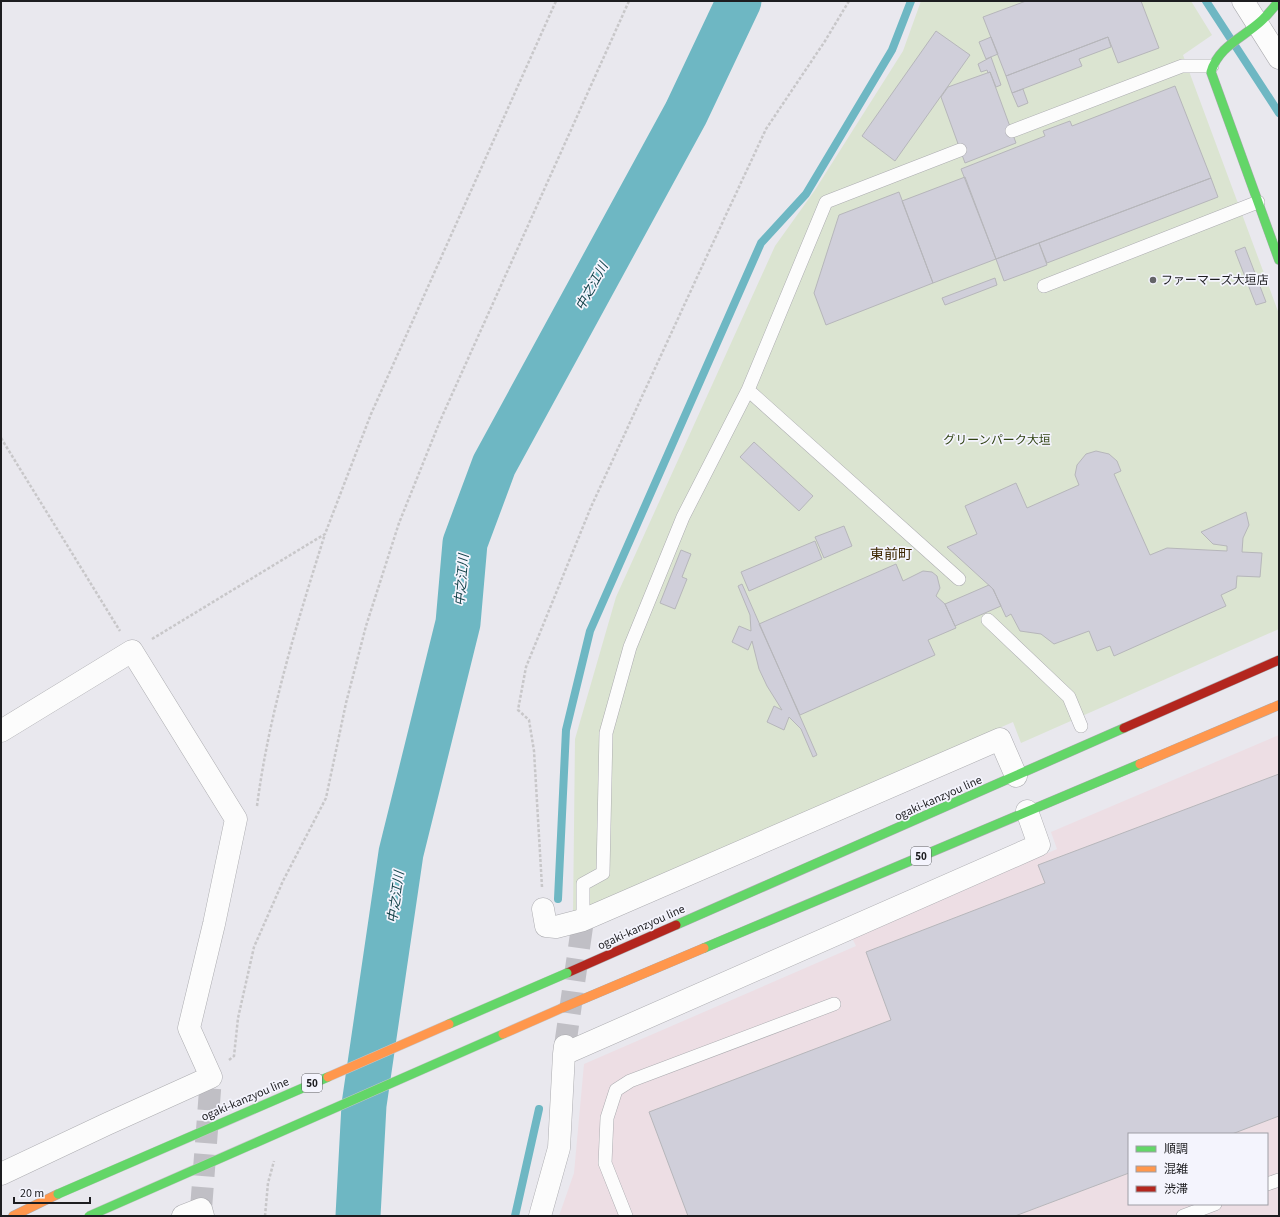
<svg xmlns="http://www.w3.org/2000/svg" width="1280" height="1217" viewBox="0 0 1280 1217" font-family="'Source Sans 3','Noto Sans JP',sans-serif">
<rect width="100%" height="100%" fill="#e9e8ee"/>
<path fill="#eddee4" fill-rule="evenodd" d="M1279,735V1216H559L574,1173L584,1064L856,946L852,938L1057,849L1051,832ZM1129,1134H1267V1204H1129Z"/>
<path fill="#dbe4d1" d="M921,1H1191L1212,35L1183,55L1279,314V629L1021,743L1013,722L573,915L575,739L616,597L775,246L815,190L903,51Z"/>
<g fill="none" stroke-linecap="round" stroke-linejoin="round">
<path stroke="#6eb7c3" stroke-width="8" d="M1206,1L1279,113
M558,899L566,730L590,631L761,243L806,194L892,50L911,1
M515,1216L539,1109"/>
<path stroke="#6eb7c3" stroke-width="45" d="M358,1216L364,1105L401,853L458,623L465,543L494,465L686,113L739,1"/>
</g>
<path fill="#d0cfda" stroke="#b6b6ba" d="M1026,1H1141L1159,48L1118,63L1108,37L1006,76L983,17Z
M936,31L970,55L895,161L862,136Z
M991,37L998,54L986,59L979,42Z
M1108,37L1111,47L1079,59L1082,66L1012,93L1006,76Z
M991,57L1001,85L996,87L990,72L988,73L987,70L981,72L978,64Z
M990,72L1016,143L965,163L941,97L948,87Z
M1175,86L1211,178L996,259L961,169L1045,136L1043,131L1070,121L1072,126Z
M1023,89L1028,103L1018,107L1012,93Z
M965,177L996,259L933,283L902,201Z
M1211,178L1218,197L1047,263L1039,243Z
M899,192L933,283L826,325L814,293L839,215Z
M1039,243L1047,265L1004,281L996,259Z
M1245,247L1266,302L1256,305L1235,251Z
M995,278L997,285L945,305L942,298Z
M754,442L813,496L799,511L740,457Z
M1096,451L1109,454L1117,461L1121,471L1114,474L1150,555L1167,548L1227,551V546L1213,544L1201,532L1246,512L1249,525L1243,538L1242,552L1262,553L1260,577L1237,576L1236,588L1221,595L1226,606L1114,656L1110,646L1097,651L1089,631L1054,644L1041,634L1020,631L1011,614L1006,617L993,589L947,547L977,534L965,506L1016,483L1027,508L1079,485L1075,475L1077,465L1086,454Z
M844,526L852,546L824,558L815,537Z
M815,541L822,559L749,591L741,572Z
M681,550L691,554L682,577L687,579L675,609L660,603Z
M896,564L903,581L923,571L932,572L937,576L940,588L936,596L945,604L956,628L928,640L935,655L800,715L759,624Z
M742,584L817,755L813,757L801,729L789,717L784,730L767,722L774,706L782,710L767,686L759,669L752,641L748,650L732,642L739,626L751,631L750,615L738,586Z
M989,585L993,589L1001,606L955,626L945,604Z
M1279,774V1116L1232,1134H1129V1173L1015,1216H688L649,1112L891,1020L866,952L1045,883L1038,865Z"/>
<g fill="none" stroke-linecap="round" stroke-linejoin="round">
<path stroke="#c0bfc5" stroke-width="22" stroke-dasharray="22 11" stroke-linecap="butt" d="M565,1046L583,920
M201,1209L211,1077"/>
<defs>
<path id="lane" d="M1012,131L1182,66H1212
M1044,286L1258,202
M748,390L959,579
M988,620L1069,697L1081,726
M583,920V884L603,873L606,733L630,647L683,517L748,390L826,202L960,150
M1267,1184L1279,1180
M626,1216L605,1163L607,1118L616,1090L630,1081L834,1004
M1183,1216L1215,1204"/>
<path id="street" d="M1243,1L1279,58
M1,731L132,651L236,819L214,924L189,1028L211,1077L107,1124L1,1174
M543,909L546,926L556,927L583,920L1000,739L1016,776
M565,1046L564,1054L1039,845L1027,811
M183,1216L201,1209L203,1216
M540,1216L559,1148L564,1054"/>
<path id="fast" d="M1279,1C1273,8 1267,16 1260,22C1242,38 1218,47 1211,72L1279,260
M676,925L1124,728
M704,948L1140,764"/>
<path id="slow" d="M1140,764L1279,705
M562,1008L704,948
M13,1216L58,1194"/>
<path id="jam" d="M1124,728L1279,660
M567,973L676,925"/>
</defs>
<use href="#lane" stroke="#acacb0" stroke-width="14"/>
<use href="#street" stroke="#acacb0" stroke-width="23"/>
<use href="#fast" stroke="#acacb0" stroke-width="10"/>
<use href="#slow" stroke="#acacb0" stroke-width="10"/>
<use href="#jam" stroke="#acacb0" stroke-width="10"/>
<path stroke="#c8c7c9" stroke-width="2.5" stroke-dasharray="3 2" stroke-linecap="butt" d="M1,438L120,631
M152,639L325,534L371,414L556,1
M257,806C269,713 297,623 325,534
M542,887L534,751L529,720L518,710L526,667L591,507L705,260L766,129L825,41L849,1
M229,1060L234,1056L238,1018L254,947L283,881L326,798L346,703L366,626L399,523L440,421L629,1
M265,1216L268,1183L274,1161"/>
<use href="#lane" stroke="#fcfcfc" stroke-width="13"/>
<use href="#street" stroke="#fcfcfc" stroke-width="22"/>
<use href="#fast" stroke="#63d668" stroke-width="9"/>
<use href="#slow" stroke="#ff974d" stroke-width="9"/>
<use href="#jam" stroke="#b3261e" stroke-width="9"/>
<defs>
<path id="fast-bridge" d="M449,1024L567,973
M58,1194L328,1077
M89,1216L503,1034"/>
<path id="slow-bridge" d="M503,1034L562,1008
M328,1077L449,1024"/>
</defs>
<use href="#fast-bridge" stroke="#c5c5c8" stroke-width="10" stroke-linecap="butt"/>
<use href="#slow-bridge" stroke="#c5c5c8" stroke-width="10" stroke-linecap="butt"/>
<use href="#fast-bridge" stroke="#63d668" stroke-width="9"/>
<use href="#slow-bridge" stroke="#ff974d" stroke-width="9"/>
</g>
<circle fill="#646468" stroke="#f4f4fd" stroke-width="1.5" cx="1153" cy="280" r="4"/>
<g text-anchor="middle" stroke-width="3.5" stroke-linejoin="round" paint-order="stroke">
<g fill="#f4f4fd" stroke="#5e5e62" stroke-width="1">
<rect x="911" y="847" width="20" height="18" rx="3"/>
<rect x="302" y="1074" width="20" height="18" rx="3"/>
</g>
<g font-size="11" font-weight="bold" fill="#1d1d20">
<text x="921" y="860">50</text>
<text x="312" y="1087">50</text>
</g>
<g font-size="12" fill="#1d1d20" stroke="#f4f4fd" text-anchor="start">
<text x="1161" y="284">ファーマーズ大垣店</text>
</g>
<g font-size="12" fill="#304313" stroke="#f4f4fd">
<text x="997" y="444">グリーンパーク大垣</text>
</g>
<g font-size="12" fill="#1d1d20" stroke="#f4f4fd">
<text transform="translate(938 798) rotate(-24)" y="4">ogaki-kanzyou line</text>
<text transform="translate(641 927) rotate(-24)" y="4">ogaki-kanzyou line</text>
<text transform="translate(245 1099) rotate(-23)" y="4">ogaki-kanzyou line</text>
</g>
<g font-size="13" font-style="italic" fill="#124148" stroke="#f4f4fd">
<text transform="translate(591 286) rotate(-61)" y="5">中之江川</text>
<text transform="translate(461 580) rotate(-85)" y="5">中之江川</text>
<text transform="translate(395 897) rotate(-82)" y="5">中之江川</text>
</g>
<g font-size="14" fill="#3c2601" stroke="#f4f4fd">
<text x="891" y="559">東前町</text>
</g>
</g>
<rect width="1280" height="1217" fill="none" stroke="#1d1d20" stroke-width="4"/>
<rect x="1128" y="1133" width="140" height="72" fill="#f4f4fd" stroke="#9e9ea5"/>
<rect x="1136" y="1146" width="20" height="6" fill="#63d668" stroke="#9e9ea5"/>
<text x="1164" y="1153" font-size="12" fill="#1d1d20">順調</text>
<rect x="1136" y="1166" width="20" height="6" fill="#ff974d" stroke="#9e9ea5"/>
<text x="1164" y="1173" font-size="12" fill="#1d1d20">混雑</text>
<rect x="1136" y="1186" width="20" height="6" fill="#b3261e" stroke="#9e9ea5"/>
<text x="1164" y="1193" font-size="12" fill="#1d1d20">渋滞</text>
<path d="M14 1197v6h76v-6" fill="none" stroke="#1d1d20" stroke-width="2"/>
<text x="20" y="1197" font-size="12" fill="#1d1d20" stroke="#f4f4fd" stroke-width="3" paint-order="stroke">20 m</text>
</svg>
